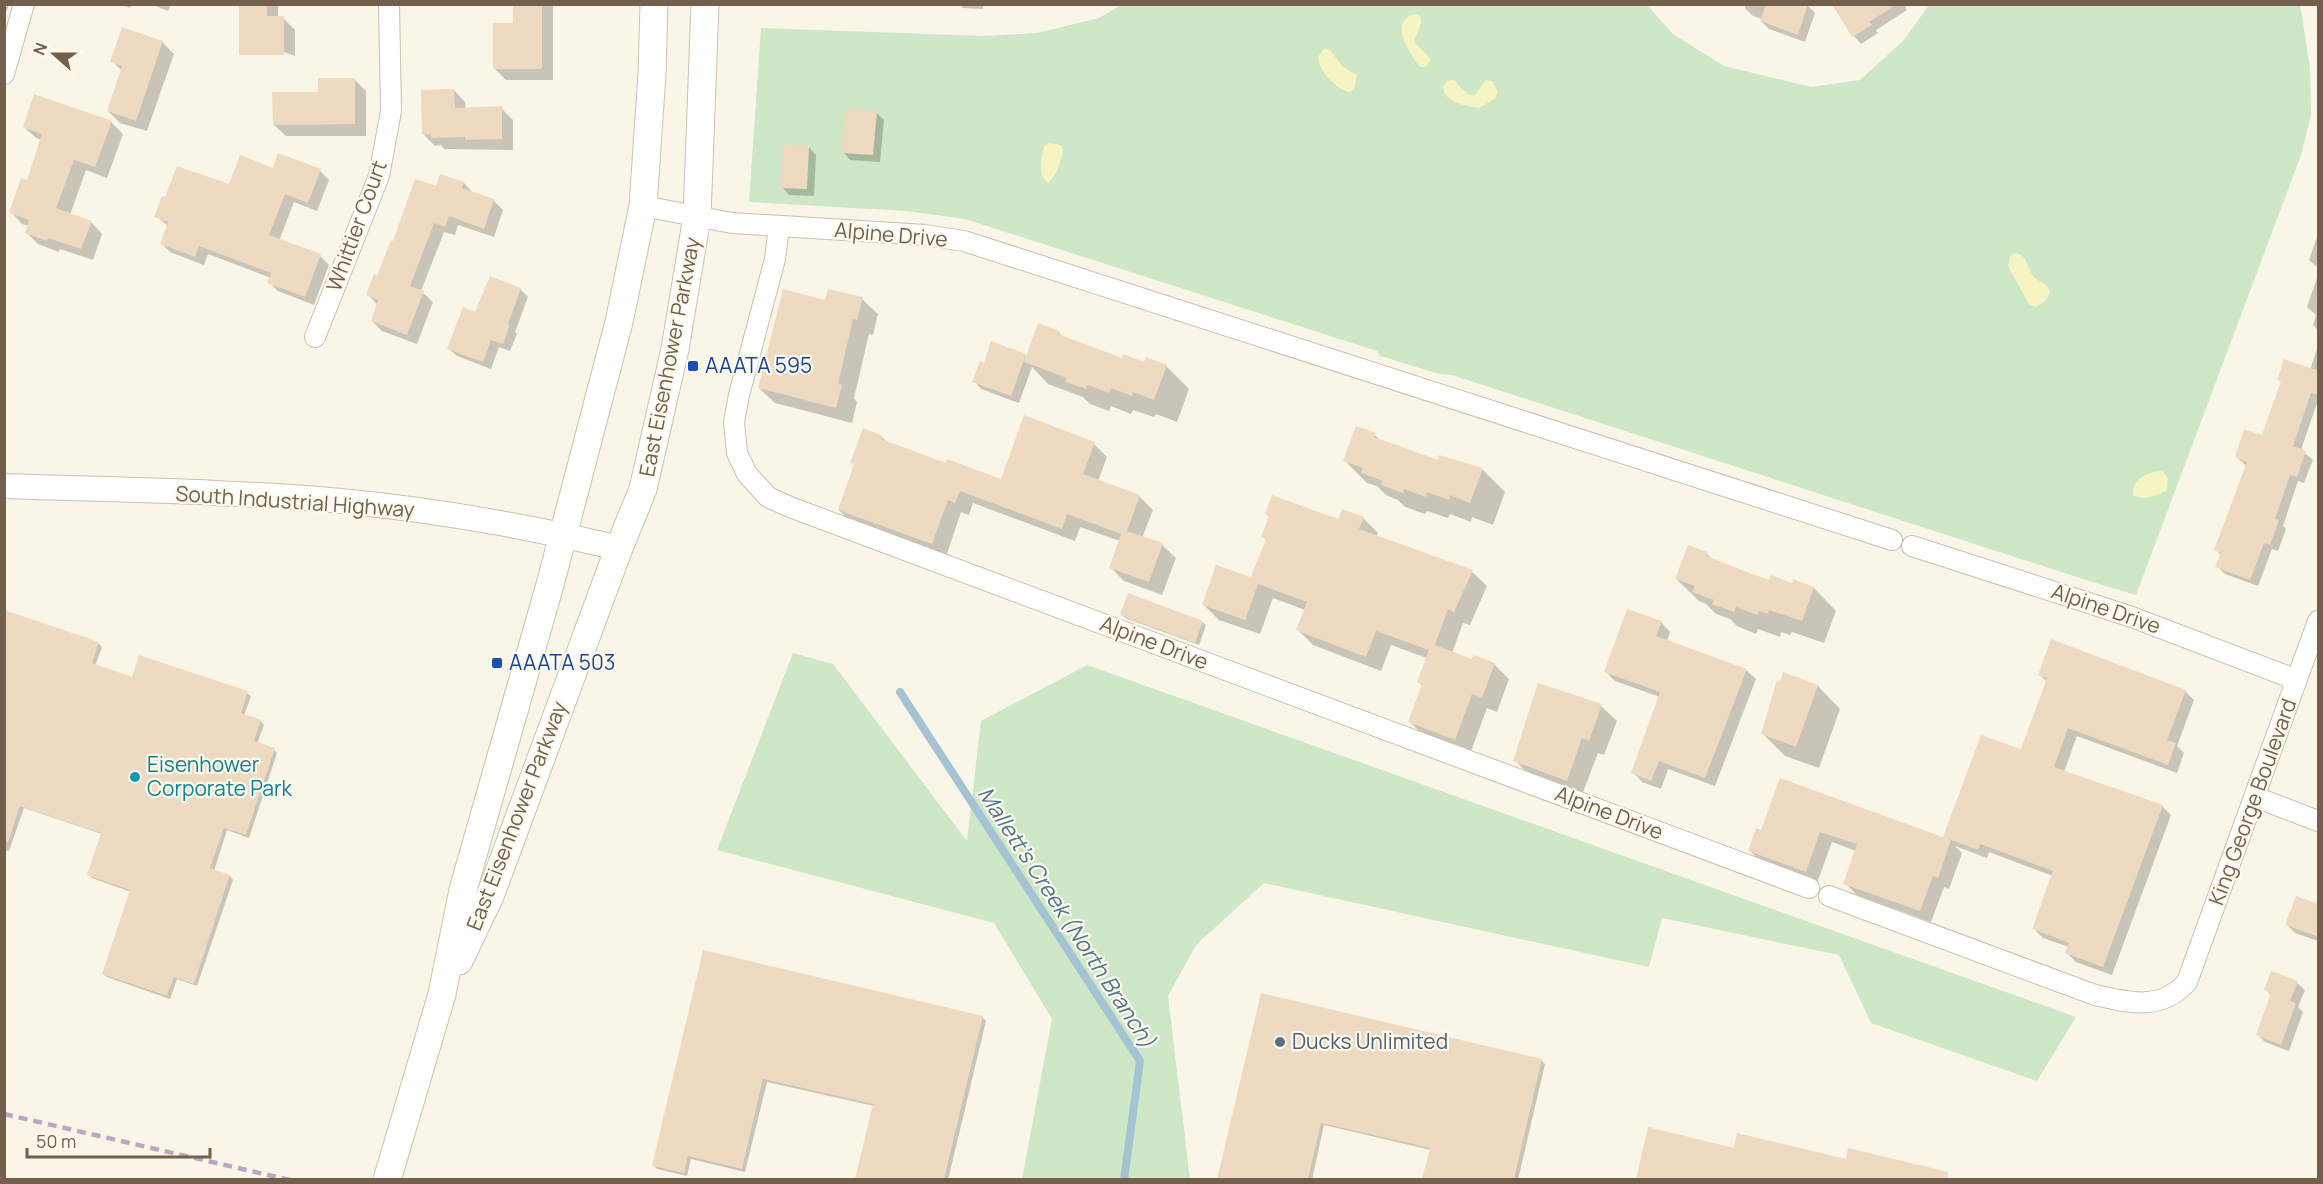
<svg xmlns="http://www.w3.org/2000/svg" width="2323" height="1184" viewBox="0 0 2323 1184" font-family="Manrope,sans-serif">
<rect width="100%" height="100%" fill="#faf6e7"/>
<path fill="#cee7c6" d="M1123,4L1647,5L1673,34L1724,66L1811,87L1860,80L1903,41L1929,5L2300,4L2310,67L2311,115L2301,155L2136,595L2089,581L1452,375L1439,374L1387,358L1380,356L1377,351L965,219L906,211L749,202L761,28L983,36L1037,33L1099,18Z
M793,653L833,664L967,841L981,721L1087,665L2076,1017L2037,1081L1871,1023L1839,955L1662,918L1649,967L1264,883L1196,945L1168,996L1190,1179H1022L1052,1019L994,923L717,850Z"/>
<path fill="#f7f4c4" d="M1415,14L1420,16L1421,23L1414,42L1431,59L1426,67H1420C1410,54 1387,21 1415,14Z
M1324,48L1329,49L1343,67L1357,75L1355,87L1350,92C1335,89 1320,72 1318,57Z
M1454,80L1467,94L1474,96L1486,80L1492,81L1497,91L1496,98L1479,108C1467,106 1444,103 1443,87L1447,81Z
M1049,143L1061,145L1063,148C1062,160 1057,175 1048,183C1036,173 1042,159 1044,146Z
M2014,253C2028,254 2026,267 2034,277C2037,281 2042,281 2046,285C2055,294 2044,303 2036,307L2029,304L2008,266L2010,257Z
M2162,471L2168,478L2167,490C2158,495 2143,502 2133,495C2132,478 2148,472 2162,471Z"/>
<path fill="#0003" d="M4,4H9L7,11L4,10Z
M120,4H131L130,8Z
M150,4H171L168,11Z
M241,4H278V18H283L295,30V56L253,41Z
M515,4H553V80H506L494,68L515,24Z
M960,4H983V9L963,8Z
M1746,4L1808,6L1815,13L1805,42L1769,29L1761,21L1762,19L1753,16L1745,8Z
M1834,4H1904L1907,10L1876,30L1878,33L1861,44L1854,36Z
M162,42L174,54L147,131L120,123L108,111L122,71L112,61Z
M354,79L366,91V136H286L274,125L320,93Z
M454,90L465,102L466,109L501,108L513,120V150L444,149L441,145L435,146L423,134Z
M876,112L884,120L880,162L850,160L843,152Z
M111,122L123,134L107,178L86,170L70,215L91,222L102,234L93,260L60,249L59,252L38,244L27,233L29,226L22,224L11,212L27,181L42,140L36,138L24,127Z
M809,147L816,155L814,196L789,195L782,187Z
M274,170L320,171L329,180L317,211L294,202L279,241L320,256L329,265L314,305L278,291L269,282L271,278L208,254L204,265L170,252L161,243L168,226L156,216Z
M441,176L464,183L474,194L493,200L503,210L494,237L458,225L455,235L444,232L421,291L433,302L417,344L382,331L372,321L378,305L368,295L394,242L437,188Z
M2318,234V268L2309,260Z
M2318,275V331L2313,325L2316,315L2307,307Z
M520,289L528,297L515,332L517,334L510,351L499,347L491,369L457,356L449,349L476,314Z
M862,299L878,314L873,335L869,334L854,398L857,402L852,423L775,403L759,388L826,301Z
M1058,332L1064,338L1123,360L1166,366L1189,389L1177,422L1156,414L1154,417L1133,410L1131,414L1111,406L1109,411L1090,404L1083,397L1048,384L1032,367L1019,403L981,389L974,381L984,365L992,343L1027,357Z
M2318,346V400L2301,450L2313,460L2304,483L2298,481L2283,526L2286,529L2278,551L2272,549L2258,586L2225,574L2217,566L2221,555L2216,550L2247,466L2236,457L2263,437L2282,383L2279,379L2310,370Z
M1375,435L1382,442L1438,462L1482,469L1505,492L1493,525L1472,517L1471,522L1450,514L1448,518L1427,511L1425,514L1405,507L1398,500L1386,495L1377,486L1367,483L1345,461Z
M882,437L889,444L947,464L1002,481L1094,444L1107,457L1098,481L1139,496L1153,510L1142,538L1162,545L1176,558L1162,595L1124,581L1111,568L1120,541L1080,527L1075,541L973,503L969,515L961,512L946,557L853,524L839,510L856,466L852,462Z
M1267,514L1339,521L1363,518L1378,533L1376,537L1472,572L1487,586L1470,625L1463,623L1452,653L1473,661L1494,664L1509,679L1497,712L1487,708L1470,754L1424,736L1410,722L1423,686L1418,682L1427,658L1391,645L1381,671L1313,645L1298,630L1305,610L1273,598L1260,634L1219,620L1204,605L1252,579L1267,540L1263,537L1270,518Z
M1706,553L1715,562L1770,582L1793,585L1794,581L1814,588L1836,611L1824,643L1792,632L1790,635L1781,632L1780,637L1758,629L1756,634L1737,626L1730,619L1716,614L1706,604L1699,601L1676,579Z
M4,612L98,643L102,647L95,666L133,679L247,693L251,696L244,716L261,721L264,725L257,744L274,750L277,753L249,838L227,830L214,871L230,876L233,880L197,986L177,979L170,999L107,977L103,974L131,892L92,878L89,875L102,834L24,808L9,851L4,850Z
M1122,615L1202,622L1206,625L1199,645L1125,618Z
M1661,622L1670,632L1667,641L1746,670L1756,679L1715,786L1668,769L1661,789L1642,782L1633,772L1660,697L1615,681L1605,671Z
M1784,674L1818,686L1840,709L1819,768L1785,756L1762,733Z
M2039,674L2185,691L2194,700L2177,746L2184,753L2177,773L2077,736L2064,772L2162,806L2171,815L2112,975L2076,962L2067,953L2069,947L2043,938L2034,929L2053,876L1989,852L1987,858L1955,846L1962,853L1949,889L1944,887L1931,922L1857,895L1845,883L1856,851L1832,842L1817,883L1761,862L1750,851L1762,832L1781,780L1949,841L1945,837L2022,751L2047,682Z
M1601,706L1617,721L1604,755L1598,753L1582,795L1530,776L1515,760Z
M2318,905V941L2295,933L2287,925Z
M704,952L982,1017L986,1021L948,1180H856L874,1106L767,1082L745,1172L691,1159L687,1176L657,1169L653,1165Z
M2297,983L2305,990L2298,1007L2303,1012L2289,1051L2265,1042L2258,1035L2272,996L2266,990Z
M1262,995L1542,1061L1545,1064L1518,1180H1424L1431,1150L1324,1125L1312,1180H1219Z
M1649,1129L1735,1150L1847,1161L1937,1173L1935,1180H1637Z"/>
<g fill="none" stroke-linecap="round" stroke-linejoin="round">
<path stroke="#a4c4d3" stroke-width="8" d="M900,692L1140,1061L1124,1180"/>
</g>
<path fill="#eedac0" d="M239,4H267V16H284V55H239Z
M513,4H542V69H493V23H513Z
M1766,4H1808L1798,35L1760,21Z
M1832,4H1897L1869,22L1872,25L1852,37Z
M122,27L163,41L136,121L107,111L122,66L110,62Z
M318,78H355V124L273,125L272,92H318Z
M454,89L455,108L502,106V139L465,140V137L431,138V134L422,135L421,90Z
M34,94L112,121L95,167L74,160L56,208L92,221L81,249L48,238L47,241L25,233L29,220L9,213L21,178L27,180L42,134L23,127Z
M845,108L877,111L873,155L841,153Z
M783,144L809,146L807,189L780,188Z
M278,153L321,169L308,203L285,194L269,235L321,254L305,297L267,283L271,273L199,246L195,257L160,244L168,222L154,217L162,196L165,197L177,166L229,184L240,155L273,168Z
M440,174L464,182L462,188L494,199L484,229L449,216L445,227L434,223L410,286L424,291L407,335L371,321L378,300L366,295L374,274L377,276L391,240L393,241L415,179L436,186Z
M490,276L521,288L508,324L510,325L503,344L491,340L483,362L447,349L463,307L475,312Z
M783,289L825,300L828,289L863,297L857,320L853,319L838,384L842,385L836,408L758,388Z
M1038,323L1059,331L1058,334L1122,358L1123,354L1144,362L1146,357L1167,365L1154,400L1133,392L1132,396L1111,388L1109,393L1088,385L1086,389L1065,382L1067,378L1024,362Z
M991,341L1026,354L1011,396L972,382L980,361L984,363Z
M2284,359L2319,371V395L2311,393L2293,446L2306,451L2297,477L2290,475L2275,519L2279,520L2270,545L2264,543L2250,580L2215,567L2221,553L2214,550L2247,462L2235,457L2244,429L2262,435L2281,381L2277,380Z
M1024,415L1095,442L1083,474L1140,495L1127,531L1163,543L1149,582L1109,568L1121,534L1067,514L1062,529L960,491L955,503L948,500L932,544L838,510L854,464L850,463L863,428L883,436L881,439L946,463L947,459L1001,479Z
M1356,426L1376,433L1374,437L1438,460L1439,455L1483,468L1470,503L1450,495L1449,500L1427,492L1426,497L1404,489L1403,493L1381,485L1383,481L1361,473L1363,468L1343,461Z
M1272,495L1338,519L1342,509L1364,517L1359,529L1473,570L1454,612L1448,609L1435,645L1472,659L1474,655L1495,663L1482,698L1472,694L1455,740L1408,722L1422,684L1417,682L1429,650L1376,631L1366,657L1342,648L1296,630L1307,602L1258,584L1245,620L1202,605L1216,565L1251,577L1266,539L1261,537L1269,516L1265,514Z
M1688,545L1707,552L1706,556L1747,572L1769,580L1771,575L1792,583L1793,579L1814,587L1802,621L1769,610L1768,614L1759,611L1757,615L1736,607L1734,612L1712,604L1714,600L1692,592L1695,586L1675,579Z
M1128,593L1203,621L1195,643L1120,615Z
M1627,609L1662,621L1656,636L1747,669L1705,778L1659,761L1651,781L1631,773L1660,692L1604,672Z
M4,610L99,642L92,663L132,677L139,655L248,691L241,713L261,720L254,741L275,748L246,835L224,828L210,868L230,875L194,984L174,977L167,996L102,974L130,890L87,875L101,833L20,806L8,842L4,841Z
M2051,639L2186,690L2167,740L2176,743L2168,765L2068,728L2054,767L2163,805L2103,967L2065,953L2069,943L2032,929L2053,871L1980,844L1978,850L1943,837L1981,735L2021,749L2047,678L2038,675Z
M1783,672L1818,685L1796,747L1761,734L1777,680L1780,681Z
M1538,683L1602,704L1589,741L1582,738L1567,781L1513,761Z
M1780,778L1951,840L1938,878L1933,876L1920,911L1843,884L1857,844L1820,832L1806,872L1748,851L1756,828L1761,830Z
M2296,896L2319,904V937L2285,925Z
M703,950L983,1016L944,1179H855L873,1104L763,1079L742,1169L688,1156L684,1173L652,1166Z
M2271,971L2298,981L2290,1001L2296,1003L2281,1045L2256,1035L2271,993L2264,990Z
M1261,993L1542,1059L1514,1179H1422L1430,1148L1321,1123L1308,1179H1217Z
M1648,1127L1734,1148L1737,1133L1846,1159L1848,1148L1948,1172V1179H1636Z"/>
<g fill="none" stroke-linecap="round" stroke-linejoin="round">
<defs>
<path id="minor" d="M4,74L24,4
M643,206L732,223L925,235L964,241L1892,540
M779,226L775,259L739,395L734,422L737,453L747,474L768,497L790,507L1809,888
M315,337L379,176L391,111L389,4
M1912,546L2129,616L2297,680
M2255,797L2318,821
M1829,896L2095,995C2129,1003 2161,1011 2187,982L2318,621"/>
<path id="tertiary" d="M4,486C117,490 229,491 341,501C435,510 527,526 619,548"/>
<path id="secondary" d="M459,961L490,896L619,548L643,489L675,349L697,217L705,4
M387,1180L442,994L463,890L551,581L619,322L643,206L652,74L654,4"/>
</defs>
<use href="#minor" stroke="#cbbfae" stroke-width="22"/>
<use href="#tertiary" stroke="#cbbfae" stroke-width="26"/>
<use href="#secondary" stroke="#cec1ab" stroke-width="29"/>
<use href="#minor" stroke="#fff" stroke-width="20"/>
<use href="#tertiary" stroke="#fff" stroke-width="24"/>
<use href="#secondary" stroke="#fff" stroke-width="27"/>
<path stroke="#bba6c3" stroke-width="4.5" stroke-dasharray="9 6" stroke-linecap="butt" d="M4,1114L290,1180"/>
</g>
<g fill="#1a4fb4" stroke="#fdfaed" stroke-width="2">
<rect x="687" y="360" width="12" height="12" rx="3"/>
<rect x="491" y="657" width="12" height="12" rx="3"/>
</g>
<circle fill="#0f9aa8" stroke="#fdfaed" stroke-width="2" cx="135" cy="777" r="6"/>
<circle fill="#5c6f8a" stroke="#fdfaed" stroke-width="2" cx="1280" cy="1042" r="6"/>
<g text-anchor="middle" stroke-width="4.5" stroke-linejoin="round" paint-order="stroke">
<g font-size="21" fill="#72604d" stroke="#fdfaed">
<text transform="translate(357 226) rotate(-70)" y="7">Whittier Court</text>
<text transform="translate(891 235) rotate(5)" y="7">Alpine Drive</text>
<text transform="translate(670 357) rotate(-79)" y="7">East Eisenhower Parkway</text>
<text transform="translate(295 502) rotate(4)" y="7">South Industrial Highway</text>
<text transform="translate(2106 609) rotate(19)" y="7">Alpine Drive</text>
<text transform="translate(1154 643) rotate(21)" y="7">Alpine Drive</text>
<text transform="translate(2253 802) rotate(-70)" y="7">King George Boulevard</text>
<text transform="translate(1609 813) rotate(21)" y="7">Alpine Drive</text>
<text transform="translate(517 816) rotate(-69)" y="7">East Eisenhower Parkway</text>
</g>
<g font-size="21" fill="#164399" stroke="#fdfaed" text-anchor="start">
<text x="705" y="373">AAATA 595</text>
<text x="509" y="670">AAATA 503</text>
</g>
<g font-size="21" fill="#0d838f" stroke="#fdfaed" text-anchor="start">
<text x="147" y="772">Eisenhower<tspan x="147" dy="24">Corporate Park</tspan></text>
</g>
<g font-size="21" fill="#4e5e75" stroke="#fdfaed" text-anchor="start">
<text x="1292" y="1049">Ducks Unlimited</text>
</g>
<g font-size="22" font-style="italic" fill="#4c768a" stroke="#fdfaed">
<text transform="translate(1067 917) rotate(57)" y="8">Mallett's Creek (North Branch)</text>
</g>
</g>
<rect width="2323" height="1184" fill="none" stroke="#72604d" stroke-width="12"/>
<g transform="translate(54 54) rotate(291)" stroke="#fdfaed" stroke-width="4.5" paint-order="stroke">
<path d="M0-4.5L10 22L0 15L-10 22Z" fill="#72604d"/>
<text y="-9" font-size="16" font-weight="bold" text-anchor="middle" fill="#72604d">N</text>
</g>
<path d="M27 1148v9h183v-9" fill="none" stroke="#72604d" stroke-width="3"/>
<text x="36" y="1148" font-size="18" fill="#72604d" stroke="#fdfaed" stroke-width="4.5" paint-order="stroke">50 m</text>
</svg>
